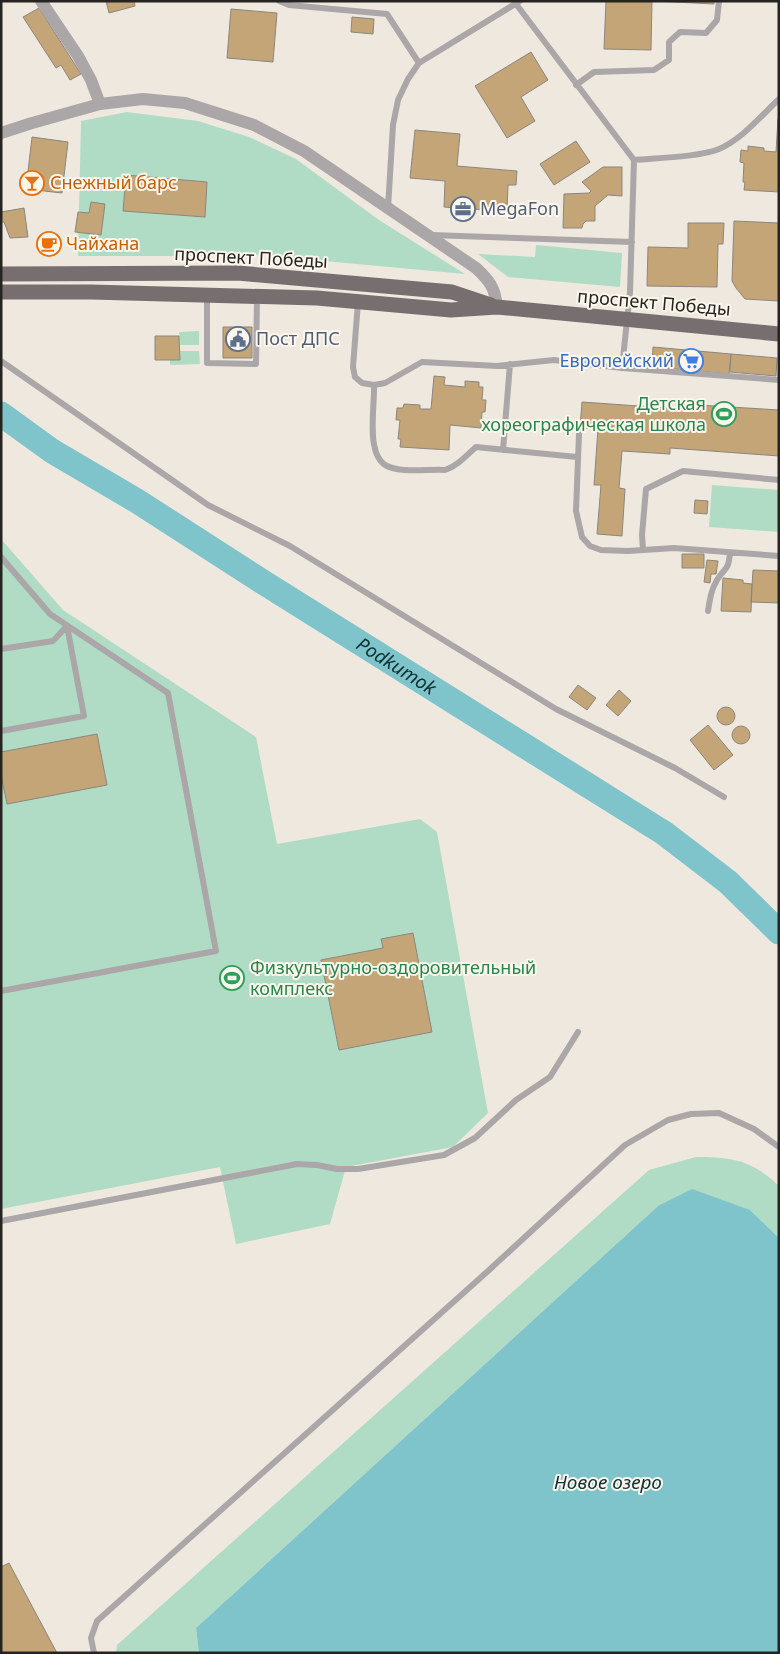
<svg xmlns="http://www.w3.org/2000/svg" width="780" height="1654" viewBox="0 0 780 1654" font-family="'Noto Sans',sans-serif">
<rect width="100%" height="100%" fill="#efe8df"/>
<path fill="#b0dcc6" d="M127,112L198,121L249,137L296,159L379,220L465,274L239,253L193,256H78L81,121Z
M536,245L622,253L620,287L508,277L478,254L535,257Z
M199,331V345H180L179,332Z
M180,351H199L200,364L170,365V360H180Z
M712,485L779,490V532L709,527Z
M1,539L63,610L256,737L277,844L420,819L437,832L488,1113L453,1147L346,1167L330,1224L236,1244L220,1167L1,1209Z
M696,1157C732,1157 752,1160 779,1186V1238L750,1210L658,1206L196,1628L199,1653H116L117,1645L649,1170Z"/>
<path fill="#7fc4ca" d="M692,1189L750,1210L779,1238V1653H199L196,1628L658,1206Z"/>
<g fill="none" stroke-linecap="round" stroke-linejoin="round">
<path stroke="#7fc4ca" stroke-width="25" id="s1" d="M1,414L52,451L137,501L266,584L664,833L728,882L779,932"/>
</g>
<path fill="#c3a578" stroke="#8c867e" d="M106,1H134L135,6L109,13Z
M606,1H652L651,50L604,49Z
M654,1H714V4Z
M39,8L81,74L70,80L61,65L56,68L23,17Z
M231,9L277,13L273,62L227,58Z
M352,17L374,19L373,34L351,32Z
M531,52L548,80L521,97L535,121L507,138L475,86Z
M778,119L779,192L744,190L745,182H743L744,163L740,162L741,150L748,151V146L764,148V151L776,152Z
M415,130L460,134L457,166L517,171L516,185H508L507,211L469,209L468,216L455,215L456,208L444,207L445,181L410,178Z
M32,137L68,142L62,193L26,189Z
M576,141L590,162L554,185L540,164Z
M603,167H622V196L608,195L595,206V221H586L583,224L582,228H563L564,194L589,193L591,191L582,182Z
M126,175L207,182L205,217L123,211Z
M91,202L105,204L101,235L75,232L78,212L89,213Z
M24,208L28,237L10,238L4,222H1V212Z
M734,221L779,223V301L745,299L736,288L732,281Z
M688,223H724L723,244H718L717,287L647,286L648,247L688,248Z
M223,327H252V358H223Z
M155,336H179L180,360H155Z
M653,347L731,354L729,374L652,367Z
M731,354L777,358L776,376L730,372Z
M434,376L445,377L444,385L465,387V381L479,382V387H483L482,400H486L485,412H482L481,428L450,425L449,450L400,447L401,439H398L400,420H396L397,408H403L404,404L420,405V409H431Z
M582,402L681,409L682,404L779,410V456L670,448V454L622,451L619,488L625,489L622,536L597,534L601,485H594L598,429L580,428Z
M695,500L708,501L707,514L694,513Z
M682,554H704V568H682Z
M707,560L718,561L716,574H711L710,583L704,582Z
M753,570L779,571V603L751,602Z
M723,578L743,580V583L752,584L751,612L721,611Z
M578,685L596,698L587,710L569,697Z
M619,690L631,701L618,716L606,705Z
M717 716a9 9 0 1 1 18 0a9 9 0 1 1-18 0Z
M708,725L733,755L714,770L690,740Z
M732 735a9 9 0 1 1 18 0a9 9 0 1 1-18 0Z
M97,734L107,785L7,804L1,775V752Z
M413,933L432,1032L339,1050L321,960L383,948L381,939Z
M9,1563L57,1653H1V1567Z"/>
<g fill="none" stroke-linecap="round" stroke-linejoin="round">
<path stroke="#aba6a7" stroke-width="6" d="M279,1L289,5L387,14L419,63
M576,85L594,72L654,70L669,60V42L680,32L706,33L717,20L719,1
M634,160C656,158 700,157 719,149C742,139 761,116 779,99
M388,208L393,125L398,100L408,79L419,63L520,1
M431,235L632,242
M207,296V363L256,364L257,296
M358,302L353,367L355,377L362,383L374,385L385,383L422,362L497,366L554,360L622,368L630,292L634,160L516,4
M1,361L208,505L290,546L556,709L675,768L724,797
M622,368L779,380
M374,385C375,406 365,455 387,466C400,473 429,469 445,470C457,466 466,456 476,447L577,457
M579,434L576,511L582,537L590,546L601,550L628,551L674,548L779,556
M503,450L510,364
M643,550L642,535L646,489L683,471L779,480
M1,557L50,614L168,693L216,951L1,991
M708,611C710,599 711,590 717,580C725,566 728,573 730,553
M1,649L53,641L67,626
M1,731L84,716L67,626
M1,1221L297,1164L317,1165L337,1169H358L444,1155L475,1138L516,1100L550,1077L578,1032
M94,1653L91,1638L97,1621L488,1271L625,1145L668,1120L691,1114L719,1113L754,1129L779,1147"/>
<path stroke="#aba6a7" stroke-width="12" d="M41,1L78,56L91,80L100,104
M1,133L32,123L100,104L143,99L185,103L254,125L304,151L476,268C490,281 495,288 497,307"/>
<path stroke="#776e70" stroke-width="15" d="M1,274L238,273L452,292L491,305
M1,292H91L317,298L451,310L497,307L779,334"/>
</g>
<defs>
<symbol id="bar-ring" viewBox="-11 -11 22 22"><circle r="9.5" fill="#fcf6ed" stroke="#e8710a" stroke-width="1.5"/><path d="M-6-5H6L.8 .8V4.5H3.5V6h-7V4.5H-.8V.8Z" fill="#e8710a"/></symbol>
<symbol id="office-ring" viewBox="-11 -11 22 22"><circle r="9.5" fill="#fcf6ed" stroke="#5c6f8a" stroke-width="1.5"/><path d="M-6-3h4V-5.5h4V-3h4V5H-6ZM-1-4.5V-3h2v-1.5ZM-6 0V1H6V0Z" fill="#5c6f8a"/></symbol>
<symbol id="cafe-ring" viewBox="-11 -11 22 22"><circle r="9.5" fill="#fcf6ed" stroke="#e8710a" stroke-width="1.5"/><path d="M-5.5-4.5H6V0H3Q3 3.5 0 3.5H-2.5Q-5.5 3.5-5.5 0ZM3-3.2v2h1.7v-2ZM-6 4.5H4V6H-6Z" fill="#e8710a"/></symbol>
<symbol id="civic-ring" viewBox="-11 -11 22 22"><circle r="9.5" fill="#fcf6ed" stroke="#5c6f8a" stroke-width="1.5"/><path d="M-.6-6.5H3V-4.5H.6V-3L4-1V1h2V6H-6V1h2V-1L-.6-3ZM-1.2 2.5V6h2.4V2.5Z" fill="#5c6f8a"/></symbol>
<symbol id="supermarket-ring" viewBox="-11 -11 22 22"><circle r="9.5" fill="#fcf6ed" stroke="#3f7fe0" stroke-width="1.5"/><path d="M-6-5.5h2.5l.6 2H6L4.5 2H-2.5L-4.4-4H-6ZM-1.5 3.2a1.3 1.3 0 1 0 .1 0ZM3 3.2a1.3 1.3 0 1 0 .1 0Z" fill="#3f7fe0"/></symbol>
<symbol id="stadium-ring" viewBox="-11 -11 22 22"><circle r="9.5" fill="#fcf6ed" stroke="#2e9e5b" stroke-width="1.5"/><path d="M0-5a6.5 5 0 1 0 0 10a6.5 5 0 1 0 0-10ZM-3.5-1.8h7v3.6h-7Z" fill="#2e9e5b"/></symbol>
</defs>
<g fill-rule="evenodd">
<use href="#bar-ring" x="18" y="169" width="28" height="28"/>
<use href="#office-ring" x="449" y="195" width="28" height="28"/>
<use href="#cafe-ring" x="35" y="230" width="28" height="28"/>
<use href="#civic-ring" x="224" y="325" width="28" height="28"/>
<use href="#supermarket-ring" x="677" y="347" width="28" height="28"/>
<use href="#stadium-ring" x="710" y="400" width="28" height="28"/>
<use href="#stadium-ring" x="218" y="964" width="28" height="28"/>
</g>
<g text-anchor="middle" stroke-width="4" stroke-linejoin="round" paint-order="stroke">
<g font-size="18" fill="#c56008" stroke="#fcf6ed" text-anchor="start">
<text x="50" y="189">Снежный барс</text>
<text x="66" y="250">Чайхана</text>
</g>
<g font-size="18" fill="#4e5e75" stroke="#fcf6ed" text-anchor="start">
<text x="480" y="215">MegaFon</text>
<text x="256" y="345">Пост ДПС</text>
</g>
<g font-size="18" fill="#262420" stroke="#fcf6ed">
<text transform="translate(251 258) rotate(3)" y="6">проспект Победы</text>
<text transform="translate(654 303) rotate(5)" y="6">проспект Победы</text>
</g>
<g font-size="18" fill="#366cbe" stroke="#fcf6ed" text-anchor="end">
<text x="674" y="367">Европейский</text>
</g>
<g font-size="18" fill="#27864d" stroke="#fcf6ed" text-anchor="end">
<text x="706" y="410">Детская<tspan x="706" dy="21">хореографическая школа</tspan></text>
<text x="250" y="974" text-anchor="start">Физкультурно-оздоровительный<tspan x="250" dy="21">комплекс</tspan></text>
</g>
<g font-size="19" font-style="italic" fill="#0e3134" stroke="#fcf6ed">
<text dy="7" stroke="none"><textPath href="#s1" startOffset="469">Podkumok</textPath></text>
<text x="608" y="1489">Новое озеро</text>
</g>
</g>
<rect width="780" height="1654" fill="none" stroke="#262420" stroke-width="5"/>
</svg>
